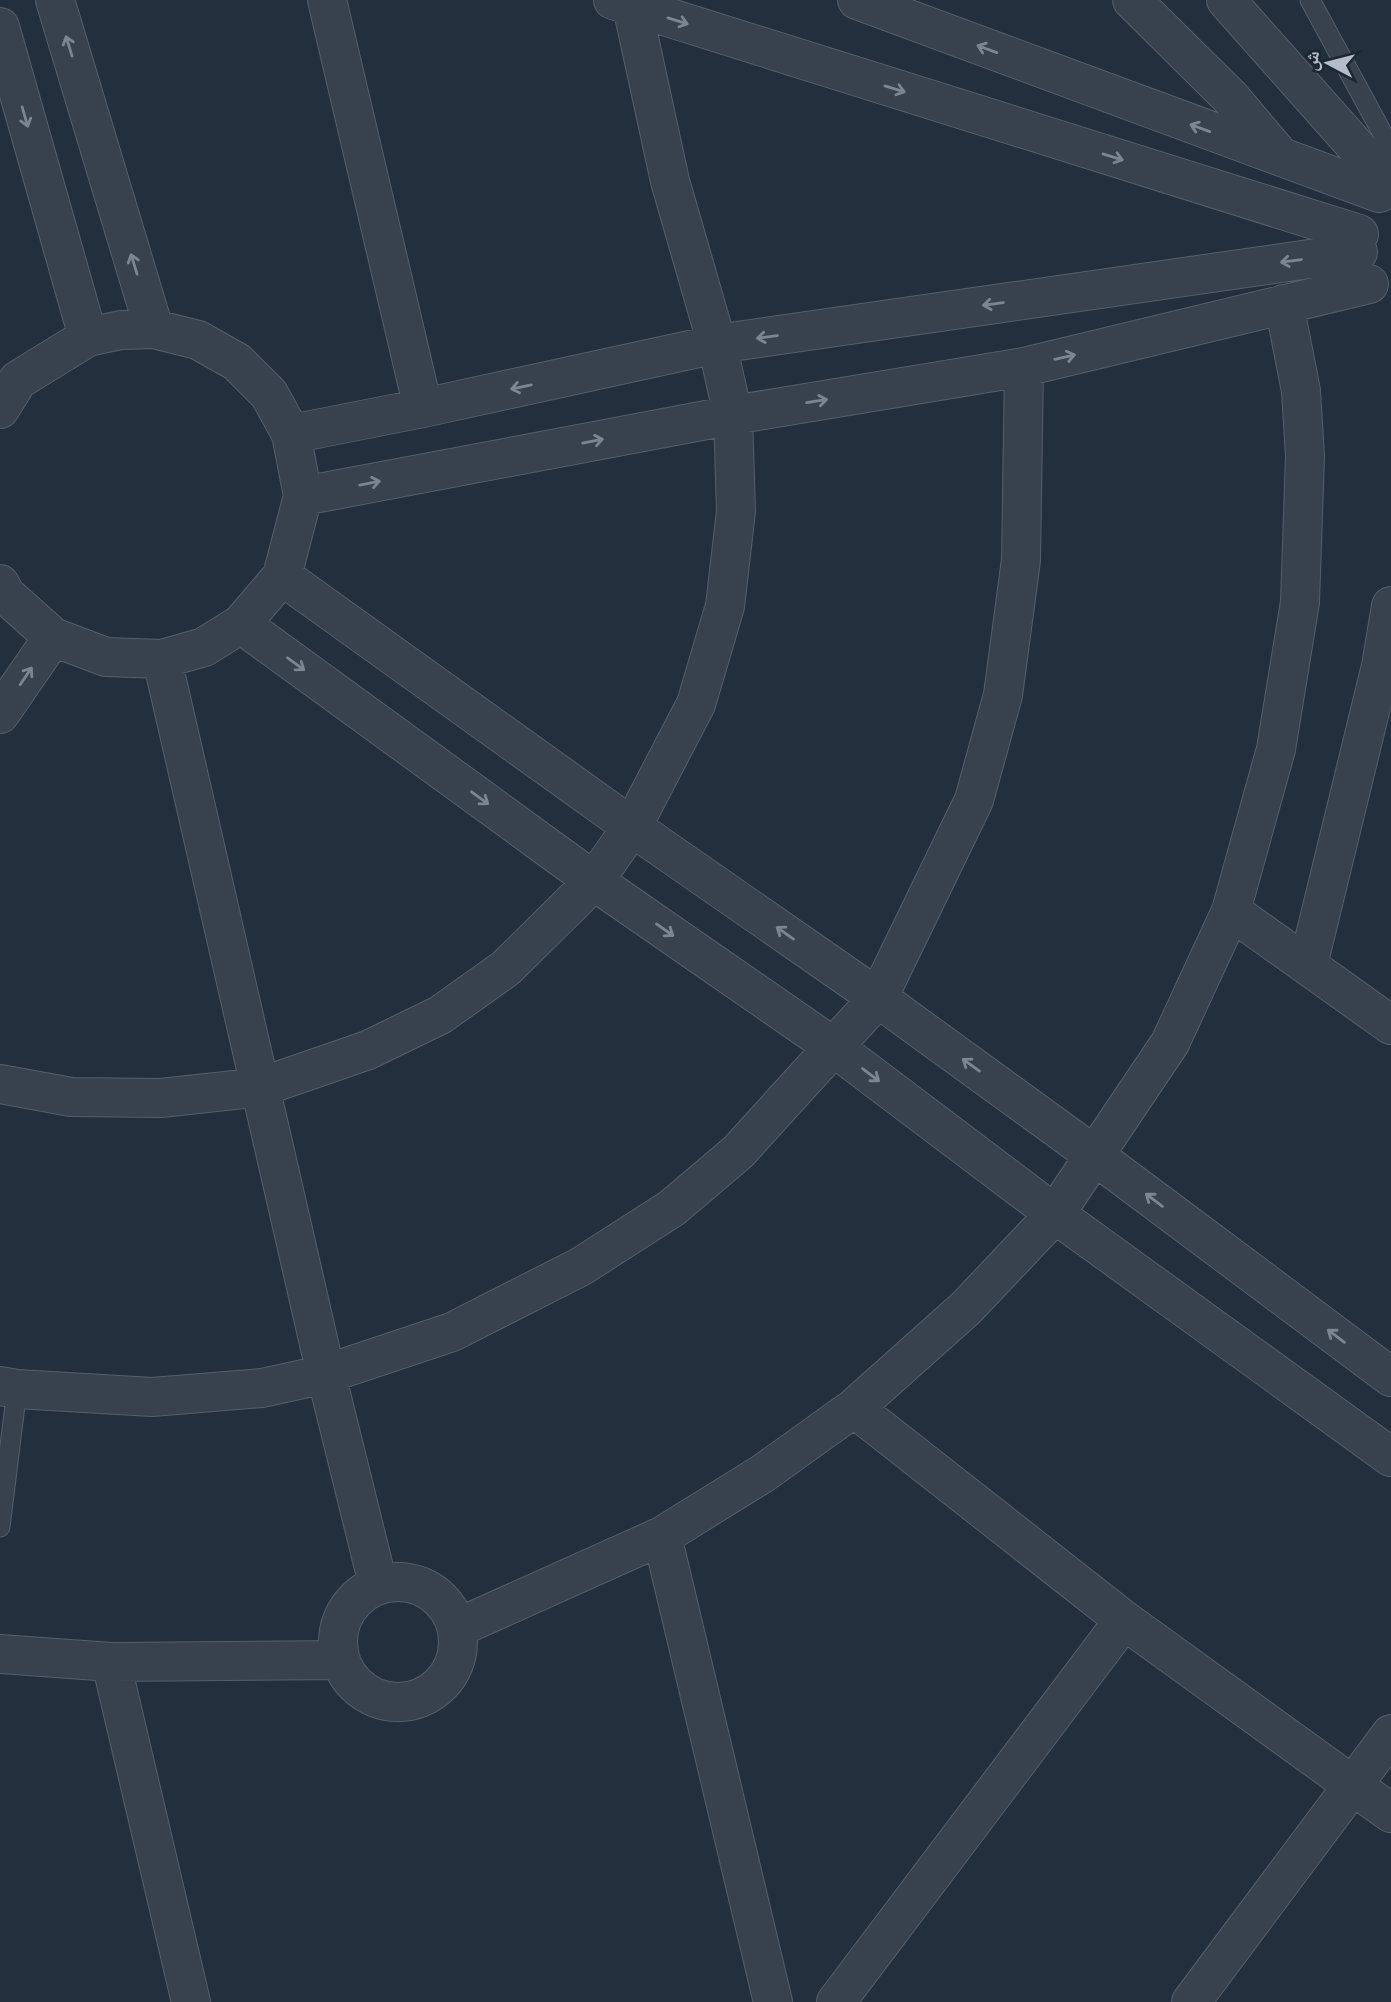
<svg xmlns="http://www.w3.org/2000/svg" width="1391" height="2002" viewBox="0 0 1391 2002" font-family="'Source Sans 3','Noto Naskh Arabic',sans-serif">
<rect width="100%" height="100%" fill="#242f3e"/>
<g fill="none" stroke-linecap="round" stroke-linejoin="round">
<defs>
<path id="service" d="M1310,0L1391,149
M0,1527L17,1389"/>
<path id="minor" d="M55,0L154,329
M327,0L423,408
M613,0L1359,234
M857,0L1379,193
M1132,0L1231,98L1280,156
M1226,0L1391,186
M0,27L88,337
M0,409L18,380L88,337L121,330L154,329L198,340L237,362L269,394L291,434L303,496L282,576L241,624L204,647L162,659L106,657L53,637L6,595L0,584
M291,434L423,408L717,344L1358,252
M303,496L733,415L1024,367L1369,284
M282,576L632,827L878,998L1094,1155L1391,1377
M241,624L594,881L835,1048L1055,1214L1391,1457
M162,659L326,1374L378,1584
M0,714L53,637
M1231,911L1391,1025
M1308,965L1381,666L1391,606
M0,1084L71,1097L161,1098L261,1087L368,1050L440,1015L506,968L594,881L632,827L696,704L725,606L736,511L733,415L717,344L670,181L632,6
M0,1386L17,1389L152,1397L262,1388L326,1374L452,1332L580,1267L672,1208L738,1152L878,998L974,800L1003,695L1021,560L1024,367
M854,1408L1124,1620L1391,1813
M662,1536L773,2002
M338 1642a60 60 0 1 1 120 0a60 60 0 1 1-120 0Z
M457,1628L662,1536L762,1474L854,1408L966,1308L1055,1214L1170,1043L1231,911L1276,749L1300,602L1305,456L1301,391L1284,304
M0,1654L111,1662L340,1660
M111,1662L191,2002
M836,2002L1124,1620
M1191,2002L1391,1734"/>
</defs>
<use href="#service" stroke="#565f6c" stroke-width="21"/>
<use href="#minor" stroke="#565f6c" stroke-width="40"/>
<use href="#service" stroke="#38414e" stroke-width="19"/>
<use href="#minor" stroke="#38414e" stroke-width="38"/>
</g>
<defs><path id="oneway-shaft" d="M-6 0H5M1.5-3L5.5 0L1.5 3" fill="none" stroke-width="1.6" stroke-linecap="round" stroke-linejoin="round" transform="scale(1.75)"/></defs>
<g stroke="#7c8592">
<use href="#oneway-shaft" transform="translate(678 21) rotate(17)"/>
<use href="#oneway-shaft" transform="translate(69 46) rotate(-107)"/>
<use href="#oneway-shaft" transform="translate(987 49) rotate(-160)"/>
<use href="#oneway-shaft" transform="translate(895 89) rotate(17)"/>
<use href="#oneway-shaft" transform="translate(25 117) rotate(74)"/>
<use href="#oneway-shaft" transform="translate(1200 128) rotate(-160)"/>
<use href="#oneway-shaft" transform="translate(1113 157) rotate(17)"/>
<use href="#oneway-shaft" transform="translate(1291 261) rotate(172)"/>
<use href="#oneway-shaft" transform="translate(134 264) rotate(-107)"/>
<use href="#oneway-shaft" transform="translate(993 304) rotate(172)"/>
<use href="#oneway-shaft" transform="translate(767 337) rotate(172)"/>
<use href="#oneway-shaft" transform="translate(1065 357) rotate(-13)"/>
<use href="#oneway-shaft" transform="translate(521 387) rotate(168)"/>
<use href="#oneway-shaft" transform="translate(817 401) rotate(-9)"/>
<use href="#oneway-shaft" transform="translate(593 441) rotate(-11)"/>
<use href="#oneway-shaft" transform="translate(370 483) rotate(-11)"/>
<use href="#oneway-shaft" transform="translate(296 664) rotate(36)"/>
<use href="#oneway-shaft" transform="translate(26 676) rotate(-56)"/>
<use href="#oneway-shaft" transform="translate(480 798) rotate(36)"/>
<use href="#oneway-shaft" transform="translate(665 930) rotate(35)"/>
<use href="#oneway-shaft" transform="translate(785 933) rotate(-145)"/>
<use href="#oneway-shaft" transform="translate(971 1065) rotate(-144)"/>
<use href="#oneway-shaft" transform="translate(871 1075) rotate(37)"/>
<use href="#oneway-shaft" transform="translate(1154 1200) rotate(-143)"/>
<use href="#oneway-shaft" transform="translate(1336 1336) rotate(-143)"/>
</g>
<g transform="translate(1328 63) rotate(277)" stroke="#1d2633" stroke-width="5" paint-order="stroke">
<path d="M0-5L12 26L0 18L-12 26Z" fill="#b4bcc9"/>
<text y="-10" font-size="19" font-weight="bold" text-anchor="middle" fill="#b4bcc9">ش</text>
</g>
</svg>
